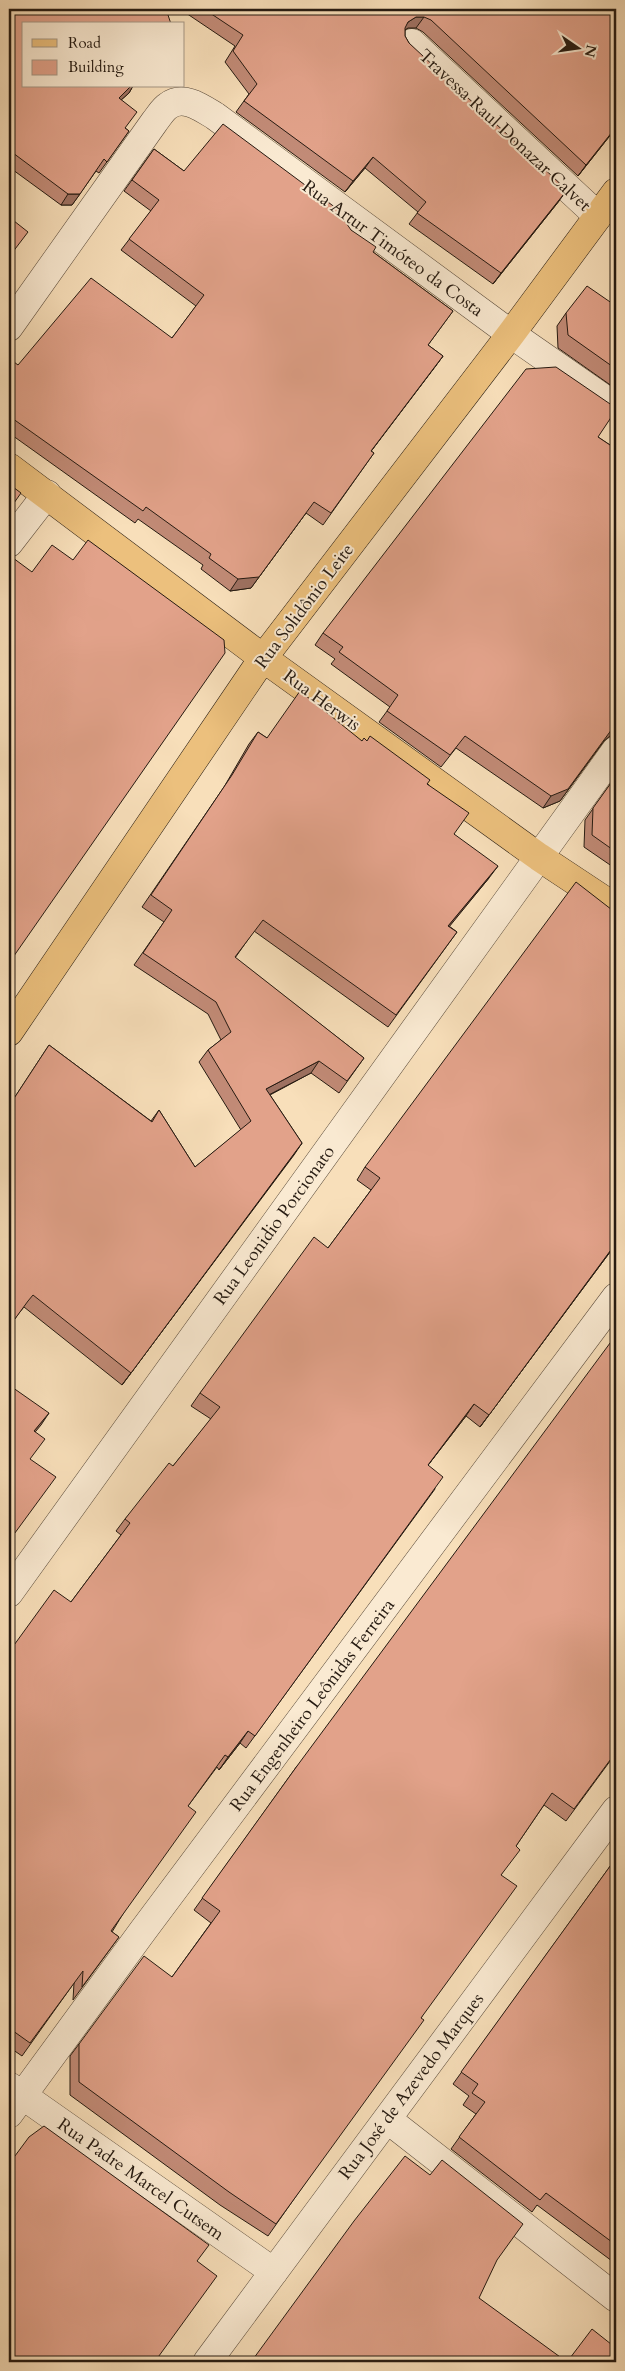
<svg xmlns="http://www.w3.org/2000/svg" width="625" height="2371" viewBox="0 0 625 2371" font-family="Cardo,serif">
<rect width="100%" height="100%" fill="#f8dfba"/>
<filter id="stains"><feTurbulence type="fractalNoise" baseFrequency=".004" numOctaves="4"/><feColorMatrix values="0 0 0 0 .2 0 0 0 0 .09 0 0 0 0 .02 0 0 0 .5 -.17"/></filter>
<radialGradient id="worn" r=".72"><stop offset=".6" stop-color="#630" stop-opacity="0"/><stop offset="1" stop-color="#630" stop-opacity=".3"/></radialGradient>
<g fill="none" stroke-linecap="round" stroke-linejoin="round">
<defs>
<path id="minor" d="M412,43L598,216
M9,327L155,121C159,116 163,109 168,106C183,94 202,108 215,116L511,334L616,407
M9,543L47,494
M9,1593L616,750
M9,2086L274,2272
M9,2114L142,1932L616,1297
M387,2119L616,2298
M207,2362L616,1810"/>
<path id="major" d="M9,467L263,658L539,857L616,908
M9,1032L263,658L511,334L616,192"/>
</defs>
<use href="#minor" stroke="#5a4b3b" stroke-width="29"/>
<use href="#major" stroke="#251a11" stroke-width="29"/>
<use href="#minor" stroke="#faead2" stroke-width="28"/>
<use href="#major" stroke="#ecc07d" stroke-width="28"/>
</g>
<path fill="#c28b77" stroke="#251a11" d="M9,9L24,86H133L129,93L121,100L125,128L129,131L99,173L96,171L72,205H61L9,167Z
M180,9H616V128L578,176L423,32L416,28H408L405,30V36L409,43L559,201L493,284L409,224L418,212L365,168L345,192L236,112L249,94L225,62L235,46Z
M154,149L184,171L351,230L373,252L453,311L428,345L443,356L371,451L374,453L323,525L306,513L251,588L230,591L201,569L203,565L138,519L135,523L9,433V369L18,365L172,338L196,306L121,250L151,211L124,191Z
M616,306V389L558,348L557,326L566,313Z
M598,437L616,449V735L610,736L604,741L560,801L543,808L456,748L441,767L379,722L390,707L331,664L335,659L315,645L323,633Z
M258,732L267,738L362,741L428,784L454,834L489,878L449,926L457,932L388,1027L254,931L235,958L364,1058L339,1093L311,1073L270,1095L302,1143L122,1385L24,1307L19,1313L9,1327V1106L49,1045L151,1121L159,1110L195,1167L241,1130L199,1062L208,1050L221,1040L208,1014L134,965L164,922L142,907L224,787L249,744Z
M616,776V869L584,847L585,820Z
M365,1167L616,1244L480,1427L466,1416L428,1465L435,1489L246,1748L240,1743L219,1770L217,1767L188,1806L112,1932L119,1937L73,2000L74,1983L22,2056L9,2047V1652L71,1602L121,1535L116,1531L125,1519L173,1466L211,1419L191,1406L200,1393L328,1248L371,1190L357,1180Z
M614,1473L616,1475V1753L566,1821L544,1805L516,1846L501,1875L421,2018L268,2236L220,2205L70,2095V2056L79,2044L172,1977L211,1923L194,1910L297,1766Z
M616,1858V2264L537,2205L532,2212L451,2149L476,2114L463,2105L469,2096L453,2084Z"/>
<path fill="#9e7161" stroke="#251a11" d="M416,17H424L416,28H408L400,33L408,22Z
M131,86H133L129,93L111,109L119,98Z
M616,127V128L578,176L586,165Z
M373,157L365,168L345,192L353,181Z
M567,190L559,201L493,284L501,273Z
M68,194H80L72,205H61Z
M443,356L435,367L363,462L371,451Z
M306,513L251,588L230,591L238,579Z
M616,725V735L610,736L604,741L560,801L543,808L551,796L612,729Z
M498,866L489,878L440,938L448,926Z
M319,1061L311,1073L257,1101L266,1089Z
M302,1143L294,1155L122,1385L131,1373Z
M616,1243V1244L480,1427L489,1415Z
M474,1404L466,1416L419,1477L428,1465Z
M49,1413L41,1425L26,1443L34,1431Z
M248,1731L240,1743L219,1770L228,1757Z"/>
<path fill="#e2a28a" stroke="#251a11" d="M9,9H166L171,24H24V86H131L119,98L137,112L125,128L129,131L107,162L104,159L80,194H68L9,150Z
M204,9H616V127L586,165L431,20L424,17H416L408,22L405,28V36L409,43L567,190L501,273L417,213L426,202L373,157L353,181L244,101L257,84L233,51L243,35Z
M223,124L336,208L351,230L376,247L373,252L453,311L428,345L443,356L371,451L374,453L331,513L314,502L259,577L238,579L209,558L211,554L146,507L143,511L9,416V369L14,362L18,365L91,278L172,338L204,295L129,239L159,200L132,180L154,149L184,171Z
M9,217L28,232L9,257Z
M587,286L616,306V369L568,335L566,313Z
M556,367L616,408V410L598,437L616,449V725L612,729L568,789L551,796L465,736L450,755L387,711L398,695L339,652L343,647L323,633L526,369Z
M9,484L21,493L9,510Z
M88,540L224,640L225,653L9,963V555L32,572L52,545L73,560Z
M300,691L362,741L364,738L367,741L370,736L430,780L427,784L469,813L454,834L498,866L448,926L457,932L396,1015L263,920L235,957L364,1058L347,1081L319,1061L266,1089L302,1143L131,1373L33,1295L28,1301L9,1327V1106L49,1045L152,1122L159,1110L195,1167L251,1121L208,1050L231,1032L216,1002L143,953L172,910L151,895L232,775L258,732L267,738Z
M616,776V852L592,835L593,808Z
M576,882L616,913V1243L489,1415L474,1404L428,1465L443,1477L255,1736L248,1731L228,1757L225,1755L188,1806L196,1812L111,1931L119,1937L82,1987L83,1971L30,2043L9,2028V1652L54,1590L71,1602L130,1523L125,1519L169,1463L173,1466L220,1407L200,1393L314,1237L328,1248L380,1178L365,1167Z
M616,1335V1470L614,1473L616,1475V1752L574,1809L552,1793L516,1846L520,1850L501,1875L517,1886L421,2018L424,2020L276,2224L229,2192L79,2082V2044L144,1956L172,1977L220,1911L202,1898L297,1766Z
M9,1385L49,1413L34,1431L45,1439L30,1459L56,1477L9,1541Z
M616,1858V2245L546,2193L540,2200L459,2137L485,2102L472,2093L478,2084L461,2072Z
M44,2126L209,2245L197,2261L217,2276L156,2360L159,2362H9V2164L29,2137Z
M405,2156L430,2175L442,2160L523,2224L497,2260L479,2298L567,2362H251L354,2221Z
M592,2329L616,2348V2362H567Z"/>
<g text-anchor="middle" stroke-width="4" stroke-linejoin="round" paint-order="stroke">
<g font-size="18" fill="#251a11" stroke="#faead2">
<text transform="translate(505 130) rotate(43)" y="6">Travessa Raul Donazar Calvet</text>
<text transform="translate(393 248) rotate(36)" y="6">Rua Artur Timóteo da Costa</text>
<text transform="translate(304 606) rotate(-53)" y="6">Rua Solidônio Leite</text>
<text transform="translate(322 700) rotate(36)" y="6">Rua Herwis</text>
<text transform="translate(274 1225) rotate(-54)" y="6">Rua Leonidio Porcionato</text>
<text transform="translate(312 1705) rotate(-53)" y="6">Rua Engenheiro Leônidas Ferreira</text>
<text transform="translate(411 2086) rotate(-53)" y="6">Rua José de Azevedo Marques</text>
<text transform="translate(141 2179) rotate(35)" y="6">Rua Padre Marcel Cutsem</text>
</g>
</g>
<rect width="625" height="2371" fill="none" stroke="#f8dfba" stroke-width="30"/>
<rect x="10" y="10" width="605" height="2351" fill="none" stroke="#251a11" stroke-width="2.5"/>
<rect x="15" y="15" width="595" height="2341" fill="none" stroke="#251a11"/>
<rect x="22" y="22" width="162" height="65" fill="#faead2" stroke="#a59785"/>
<rect x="32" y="39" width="25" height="8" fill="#ecc07d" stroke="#a59785"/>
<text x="68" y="48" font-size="15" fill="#251a11">Road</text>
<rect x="32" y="60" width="25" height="15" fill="#e2a28a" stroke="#a59785"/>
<text x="68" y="72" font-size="15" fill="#251a11">Building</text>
<g transform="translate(578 48) rotate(103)" stroke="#faead2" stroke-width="4" paint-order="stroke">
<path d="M0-4L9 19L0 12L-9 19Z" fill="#251a11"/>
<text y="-8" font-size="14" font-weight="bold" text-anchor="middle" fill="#251a11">N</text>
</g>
<rect width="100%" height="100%" filter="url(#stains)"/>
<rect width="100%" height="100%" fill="url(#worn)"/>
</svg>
